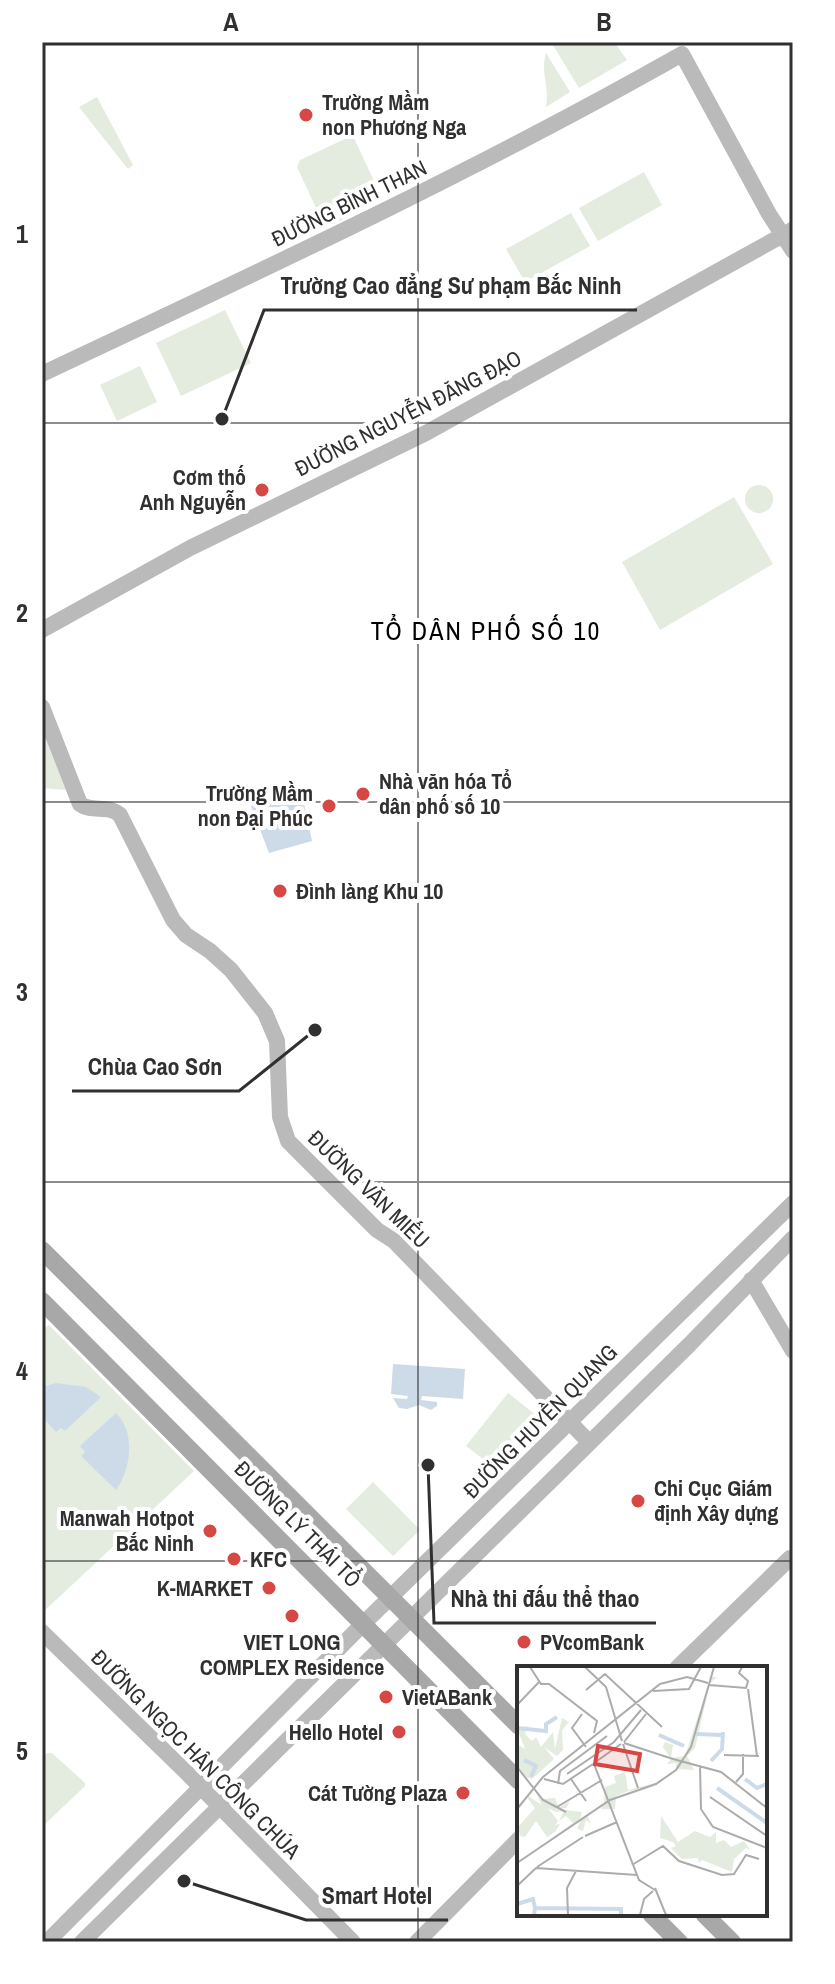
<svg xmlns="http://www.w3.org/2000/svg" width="835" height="1984" viewBox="0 0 835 1984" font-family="'Archivo Narrow',sans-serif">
<rect width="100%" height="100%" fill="#fff"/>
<path fill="#e4ebdf" d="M551,42H614L627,60L579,88Z
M546,53L570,92L546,107C550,86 540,74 546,53Z
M97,97L133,165L128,169L79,107Z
M347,138H354L381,196L378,200L332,225L323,223L297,167L300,160Z
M644,172L662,205L598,241L579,208Z
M571,213L590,246L525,282L506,249Z
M225,310L251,363L181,396L156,343Z
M140,366L157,402L117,421L100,385Z
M745 499a14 14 0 1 1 28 0a14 14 0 1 1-28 0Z
M734,497L773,564L660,630L622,562Z
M46,738L66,790L42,788V740Z
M49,1325L194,1471L42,1613V1330Z
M508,1393L537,1416L496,1469L466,1446Z
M373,1482L420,1530L393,1556L346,1509Z
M47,1753H52L85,1783V1786L42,1827V1758Z"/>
<path fill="#cddbe9" d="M287,796L303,799L312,841L269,853L251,806L269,798Z
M393,1364L465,1369L463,1399L422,1396L421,1400L437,1402V1406L431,1410L419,1405L407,1409L399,1408L393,1398L407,1399L408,1396L391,1394Z
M56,1383L86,1387L101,1397L65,1431L61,1428L56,1432L42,1417V1387Z
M116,1413C136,1433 131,1469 116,1490L81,1456L85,1452L80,1446Z"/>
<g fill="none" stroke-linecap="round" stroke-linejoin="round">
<path stroke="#bababa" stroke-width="16" d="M42,374C258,272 474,172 682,54L769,214L793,251
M42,630L190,548L426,433L792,230
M42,707L80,804C92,813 108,804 120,815L173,920L186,935L210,951L231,970L265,1013L277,1041L280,1117L288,1141L377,1230L394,1241L589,1442
M751,1280L793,1351
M42,1632L186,1772L353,1942
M677,1668L790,1558
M47,1942L362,1625L793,1203
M82,1942L689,1345L793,1238
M417,1942L519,1839"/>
<path stroke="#a8a8a8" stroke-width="18" d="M42,1250L519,1726
M42,1301L519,1781
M651,1914L679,1942
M704,1914L732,1942"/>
</g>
<path fill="none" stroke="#303030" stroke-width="2" stroke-opacity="0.55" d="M418,42V1942M42,423H793M42,802H793M42,1182H793M42,1561H793"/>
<g fill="#d54844" stroke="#fff" stroke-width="3">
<circle cx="306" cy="115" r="8"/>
<circle cx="262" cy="490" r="8"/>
<circle cx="363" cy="794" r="8"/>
<circle cx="329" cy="806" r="8"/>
<circle cx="280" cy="891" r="8"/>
<circle cx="638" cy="1501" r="8"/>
<circle cx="210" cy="1531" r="8"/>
<circle cx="234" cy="1559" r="8"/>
<circle cx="269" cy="1588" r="8"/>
<circle cx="292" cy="1616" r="8"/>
<circle cx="524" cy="1642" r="8"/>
<circle cx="386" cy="1697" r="8"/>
<circle cx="399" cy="1732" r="8"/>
<circle cx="463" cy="1793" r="8"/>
</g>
<g text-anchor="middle" stroke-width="8" stroke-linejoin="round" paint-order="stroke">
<g font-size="22" font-weight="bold" fill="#303030" stroke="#fff" text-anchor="start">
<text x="322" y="110">Trường Mầm<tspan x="322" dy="25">non Phương Nga</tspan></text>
<text x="246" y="485" text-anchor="end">Cơm thố<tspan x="246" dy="25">Anh Nguyễn</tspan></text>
<text x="379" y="789">Nhà văn hóa Tổ<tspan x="379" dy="25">dân phố số 10</tspan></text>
<text x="313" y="801" text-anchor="end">Trường Mầm<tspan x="313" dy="25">non Đại Phúc</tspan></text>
<text x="296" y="899">Đình làng Khu 10</text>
<text x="654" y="1496">Chi Cục Giám<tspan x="654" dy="25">định Xây dựng</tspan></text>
<text x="194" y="1526" text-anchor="end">Manwah Hotpot<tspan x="194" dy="25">Bắc Ninh</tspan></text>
<text x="250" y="1567">KFC</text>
<text x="253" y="1596" text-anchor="end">K-MARKET</text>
<text x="292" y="1650" text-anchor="middle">VIET LONG<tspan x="292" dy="25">COMPLEX Residence</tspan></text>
<text x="540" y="1650">PVcomBank</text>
<text x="402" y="1705">VietABank</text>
<text x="383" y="1740" text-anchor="end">Hello Hotel</text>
<text x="447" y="1801" text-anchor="end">Cát Tường Plaza</text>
</g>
<g font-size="22" fill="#303030" stroke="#fff">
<text transform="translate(349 203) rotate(-26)" y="8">ĐƯỜNG BÌNH THAN</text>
<text transform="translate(408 413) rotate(-27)" y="8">ĐƯỜNG NGUYỄN ĐĂNG ĐẠO</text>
<text transform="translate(369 1189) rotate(44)" y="8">ĐƯỜNG VĂN MIẾU</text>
<text transform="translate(540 1421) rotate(-45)" y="8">ĐƯỜNG HUYỀN QUANG</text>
<text transform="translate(298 1524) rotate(45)" y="8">ĐƯỜNG LÝ THÁI TỔ</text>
<text transform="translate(196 1754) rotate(45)" y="8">ĐƯỜNG NGỌC HÂN CÔNG CHÚA</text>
</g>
<g font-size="26" letter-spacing="2" fill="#000" stroke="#fff">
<text x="486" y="640">TỔ DÂN PHỐ SỐ 10</text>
</g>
</g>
<g transform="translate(517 1666)">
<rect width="250" height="250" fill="#fff"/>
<path d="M197,1L195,11H200L193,17L178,82L170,90L177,104L160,103L152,110L140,117L133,120L109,126L99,130L98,143H84L85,139L70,149L74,158L69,154L66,165L60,163L65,152L0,197L56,157L49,150L42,155L47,145L39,146L31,142L41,155L38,159L43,158L38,166L30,171L19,155L8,171L3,170L1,161L18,142L11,133V130L25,139L18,125L25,133L38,132L42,142L53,135L49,142L37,143L65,146L63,153L87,137L88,121L99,117L97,110L108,106L111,124L142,116L159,103V97L150,98L154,93L146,81L148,76L156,79L154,92L168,90ZM45,52L52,56L45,64L46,84L40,90L27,81L37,93L15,113L9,111L0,101V78L8,83L0,62L11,60L8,68L15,75L19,71L24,81L36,66L38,83ZM144,150L161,176L178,165L193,171L199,166V177L207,174L214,181L227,175L233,184L229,182L217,193L215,206L185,194L182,197L181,192L165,193L154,182L159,180L156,176L143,172Z" fill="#e4ebdf"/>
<path fill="none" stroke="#cddbe9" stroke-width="4" d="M0,62L29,65V58L40,51M179,68L205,69M142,69L167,80M7,94L19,100L14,111M194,95L205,83L206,66M228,113L240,122L250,118M200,122L250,157M0,238L16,233L18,242M17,249L18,242L104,243V249"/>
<path fill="none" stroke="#acacac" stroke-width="2" d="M13,1L24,18H32L80,55L77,67M68,1L89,21L105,75M192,19L229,22L231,15L222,7L225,1M231,23L240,90M69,24L88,8L145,61M136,25L172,23L184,1M0,39L23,15M65,48L55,62L69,81M107,76L129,48M107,77L156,93M106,78L121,122M207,89L242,90M156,93L204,106L250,142M77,97L104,78M77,98L122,214L138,224M183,100L184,143L196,161L250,182M0,101L26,134L49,146M50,108L97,76L124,44M27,113L46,118L76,98M54,113L69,135M219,116L226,108V88M41,118L43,105L90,70M193,131L250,170M40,141L85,114M0,143L26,111L143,18L170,11L191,17M68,170L100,156M0,197L93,134L139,118L159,104L174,81L197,1M115,199L146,180L162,195L205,209L217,208L229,189L242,193M20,201L66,171M0,220L19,202L120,209M138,222L149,249M51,249L50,222L59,205M123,249L127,233L136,225"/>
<path fill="#d54844" fill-opacity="0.15" stroke="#d54844" stroke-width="4" d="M81,80L123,88L120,105L78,98Z"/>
<rect width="250" height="250" fill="none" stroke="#303030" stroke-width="4"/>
</g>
<path fill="none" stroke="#303030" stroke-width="3" d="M222 419L264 310H637M315 1030L239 1091H72M428 1465L434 1623H656M184 1881L306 1920H448"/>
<g fill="#303030" stroke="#fff" stroke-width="3">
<circle cx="222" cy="419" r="8"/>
<circle cx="315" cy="1030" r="8"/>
<circle cx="428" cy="1465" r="8"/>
<circle cx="184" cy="1881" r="8"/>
</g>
<g font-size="24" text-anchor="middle" font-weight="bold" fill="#303030" stroke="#fff" stroke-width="8" stroke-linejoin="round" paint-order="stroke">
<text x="451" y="294">Trường Cao đẳng Sư phạm Bắc Ninh</text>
<text x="155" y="1075">Chùa Cao Sơn</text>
<text x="545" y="1607">Nhà thi đấu thể thao</text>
<text x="377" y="1904">Smart Hotel</text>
</g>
<rect width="835" height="1984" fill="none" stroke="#ffffff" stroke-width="88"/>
<rect x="44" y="44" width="747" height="1896" fill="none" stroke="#303030" stroke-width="3"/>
<g font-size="26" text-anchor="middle" font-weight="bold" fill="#303030">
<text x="231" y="31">A</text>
<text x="604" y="31">B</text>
<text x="22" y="243">1</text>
<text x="22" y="622">2</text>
<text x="22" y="1001">3</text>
<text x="22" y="1380">4</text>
<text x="22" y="1760">5</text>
</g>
</svg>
